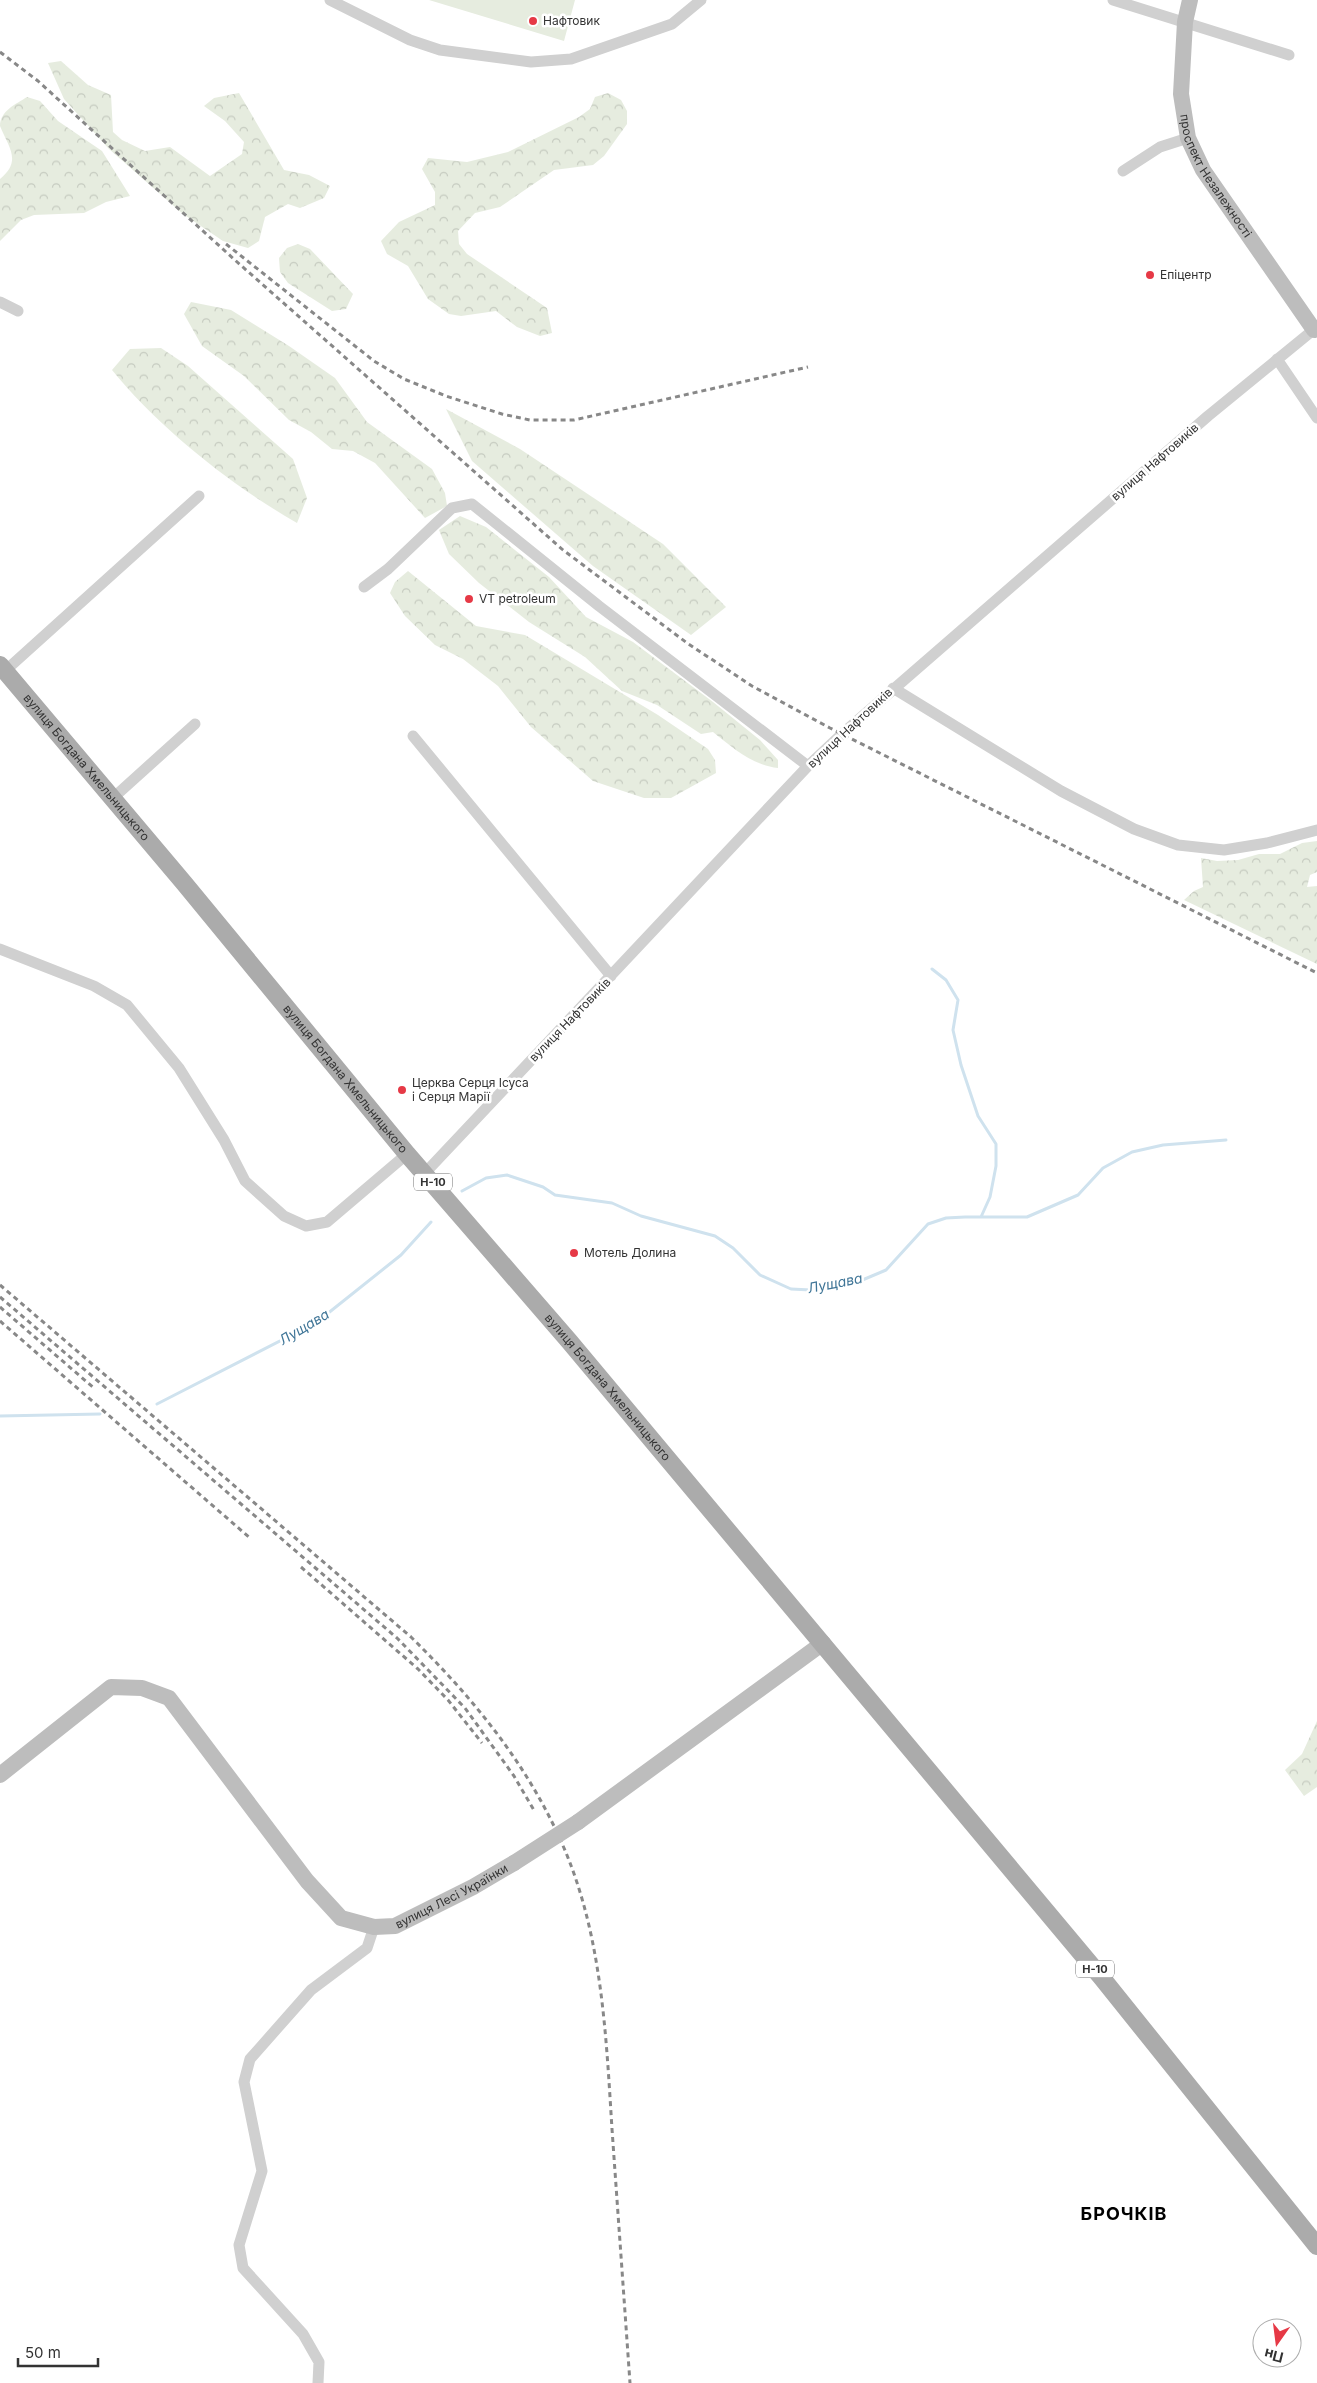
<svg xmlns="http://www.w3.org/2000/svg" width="1317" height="2383" viewBox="0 0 1317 2383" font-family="Inter,sans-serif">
<defs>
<pattern id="forest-crowns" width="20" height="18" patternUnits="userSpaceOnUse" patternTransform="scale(1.25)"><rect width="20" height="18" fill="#e6ecdf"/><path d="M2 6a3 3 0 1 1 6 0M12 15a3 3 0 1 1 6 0" fill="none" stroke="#c6cbc0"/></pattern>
</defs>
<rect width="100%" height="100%" fill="#fff"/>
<path fill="#e6ecdf" d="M429,0H575L564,41Z"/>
<path fill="url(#forest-crowns)" d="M61,61L88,85L111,95L113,132L122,140L145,151L170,147L210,176L242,154L244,142L225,121L204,106L214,98L239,93L284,170L309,175L330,186L324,198L300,208L288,204L265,217L259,241L248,248L223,241L183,214L109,149L64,99L48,63Z
M608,93L621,100L627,111V124L604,156L593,165L554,170L500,207L475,213L458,231L459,244L467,254L547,308L552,333L540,336L517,327L496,311L461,316L449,314L428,299L408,266L387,254L381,241L399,222L435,205V192L422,169L428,158L467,162L508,152L579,117L590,109L595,97Z
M27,97L40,101L58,121L102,151L130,196L106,202L84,213L34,215L21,220L0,241V179C22,161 9,148 0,126C0,111 16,104 27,97Z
M298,244L310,249L353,294L346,309L332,311L288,283L280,272L279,258L287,248Z
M191,302L231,310L289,346L335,378L367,422L432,469L445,493L447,506L425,518L375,463L353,451L332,449L311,432L289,420L244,376L202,346L184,314Z
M161,348L188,366L293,459L307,498L297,523C231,485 160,429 112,370L130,349Z
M446,409L520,449L663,544L726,607L691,635L593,566L472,461Z
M460,516L486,527L549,577L586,617L633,642L713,702L760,740L778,760V768C752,765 733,748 713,732L701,734L657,705L622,691L585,657L529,622L479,583L449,554L439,530Z
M408,571L476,626L525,635L658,715L708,749L715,760L716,773L671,798H644L593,781L531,727L498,686L463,659L435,645L405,616L390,593L395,582Z
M1317,841V872L1310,875L1307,887L1317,886V964L1184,900L1194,891L1203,887L1201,858L1217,861L1238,860L1259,854H1280L1302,843Z
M1317,1721V1787L1304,1796L1285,1770L1302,1754Z"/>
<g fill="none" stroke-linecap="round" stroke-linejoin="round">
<path stroke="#cfe2ee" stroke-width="3" d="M932,969L946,980L958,1000L953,1030L961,1065L978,1116L996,1144V1166L990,1197L981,1217
M462,1191L486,1178L507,1175L543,1187L555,1195L612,1203L641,1216L715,1236L733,1248L760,1275L791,1289L811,1290L860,1281L886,1270L928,1224L946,1218L965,1217H1027L1078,1195L1103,1168L1132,1152L1163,1145L1226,1140
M157,1404L317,1322L401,1255L431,1222
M0,1416L100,1414"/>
<path stroke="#d0d0d0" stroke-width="11" d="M330,0L410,40L440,50L531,62L571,59L672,24L701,0
M1113,0L1289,55
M1123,171L1160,147L1188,138
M0,302L18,311
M1277,359L1317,418
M364,587L388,569L452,508L472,504L599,606L808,766
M5,671L199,496
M893,688L1061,791L1134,829L1178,845L1224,850L1267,843L1317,830
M413,736L611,976
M113,798L195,724
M0,949L94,986L127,1005L179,1068L224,1140L245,1181L284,1216L306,1226L327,1222L407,1154
M425,1173L808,766L842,734L1208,416L1317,327
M318,2383L319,2362L303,2334L243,2268L239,2245L262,2171L244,2082L250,2059L311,1990L367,1948L374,1927"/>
<g stroke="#bdbdbd" stroke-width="16">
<path id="s1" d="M1190,0L1185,22L1181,94L1188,138L1203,170L1314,330"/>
<path id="s2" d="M0,1775L111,1687L142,1688L169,1698L307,1881L341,1918L374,1927L395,1926L473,1887L514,1863"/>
<path d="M578,1822L823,1643"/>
</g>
<path stroke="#ababab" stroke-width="18" id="s3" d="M0,665L184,883L407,1154L569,1341L1102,1978L1317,2246"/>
<path stroke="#888" stroke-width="3" stroke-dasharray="5 4" stroke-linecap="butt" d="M0,52L38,81L236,261L563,550L687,643L752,686L830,728L1317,973
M226,244L374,361L404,379L446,396L502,414L530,420H574L808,367
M0,1285L411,1637C474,1699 529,1766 564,1848C602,1937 606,2034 612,2129C618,2214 624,2298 630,2383
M0,1297L397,1638L465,1708L514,1776L535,1812
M0,1307L95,1389
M0,1321L250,1538
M301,1567L418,1669L448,1700L482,1743"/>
<path stroke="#bdbdbd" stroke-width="16" d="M514,1863L578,1822"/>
</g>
<g fill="#e63946" stroke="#fff" stroke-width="2">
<circle cx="533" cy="21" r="5"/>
<circle cx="1150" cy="275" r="5"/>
<circle cx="469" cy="599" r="5"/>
<circle cx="402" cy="1090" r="5"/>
<circle cx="574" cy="1253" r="5"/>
</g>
<g text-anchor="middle" stroke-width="5" stroke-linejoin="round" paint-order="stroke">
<g fill="#fff" stroke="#707070" stroke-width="1">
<rect x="414" y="1173.5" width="38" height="17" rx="4"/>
<rect x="1076" y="1960.5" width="38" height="17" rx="4"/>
</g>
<g font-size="11" font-weight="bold" fill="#333">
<text x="433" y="1186">Н-10</text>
<text x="1095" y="1973">Н-10</text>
</g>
<g font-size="12" fill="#333" stroke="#fff" text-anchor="start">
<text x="543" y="25">Нафтовик</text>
<text x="1160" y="279">Епіцентр</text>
<text x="479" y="603">VT petroleum</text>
<text x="412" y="1087">Церква Серця Ісуса<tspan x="412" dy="14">і Серця Марії</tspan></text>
<text x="584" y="1257">Мотель Долина</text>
</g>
<g font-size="12" fill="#333" stroke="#fff">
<text dy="4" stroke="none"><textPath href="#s1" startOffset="185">проспект Незалежності</textPath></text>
<text transform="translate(1155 462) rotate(-41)" y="4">вулиця Нафтовиків</text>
<text transform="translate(850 728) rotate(-43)" y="4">вулиця Нафтовиків</text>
<text dy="4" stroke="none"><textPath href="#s3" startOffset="134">вулиця Богдана Хмельницького</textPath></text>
<text transform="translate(570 1020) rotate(-46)" y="4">вулиця Нафтовиків</text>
<text dy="4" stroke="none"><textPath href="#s3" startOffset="539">вулиця Богдана Хмельницького</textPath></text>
<text dy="4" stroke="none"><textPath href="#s3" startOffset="944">вулиця Богдана Хмельницького</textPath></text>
<text dy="4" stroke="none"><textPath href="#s2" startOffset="600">вулиця Лесі Українки</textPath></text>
</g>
<g font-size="14" font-style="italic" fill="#3f7597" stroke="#fff">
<text transform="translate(835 1283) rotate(-11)" y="5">Лущава</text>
<text transform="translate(304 1327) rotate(-31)" y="5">Лущава</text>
</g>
<g font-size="18" font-weight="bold" letter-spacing="1" fill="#000" stroke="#fff">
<text x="1124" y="2220">БРОЧКІВ</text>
</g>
</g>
<g transform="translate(1277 2343) rotate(194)"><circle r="24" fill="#ffffff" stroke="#adadad"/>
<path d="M0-4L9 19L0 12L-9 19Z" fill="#e63946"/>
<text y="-8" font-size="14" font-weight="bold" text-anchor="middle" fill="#333333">Пн</text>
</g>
<path d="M18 2358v8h80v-8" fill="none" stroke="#333333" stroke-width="2.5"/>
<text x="25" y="2358" font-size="15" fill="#333333" stroke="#ffffff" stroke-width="4" paint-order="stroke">50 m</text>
</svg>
